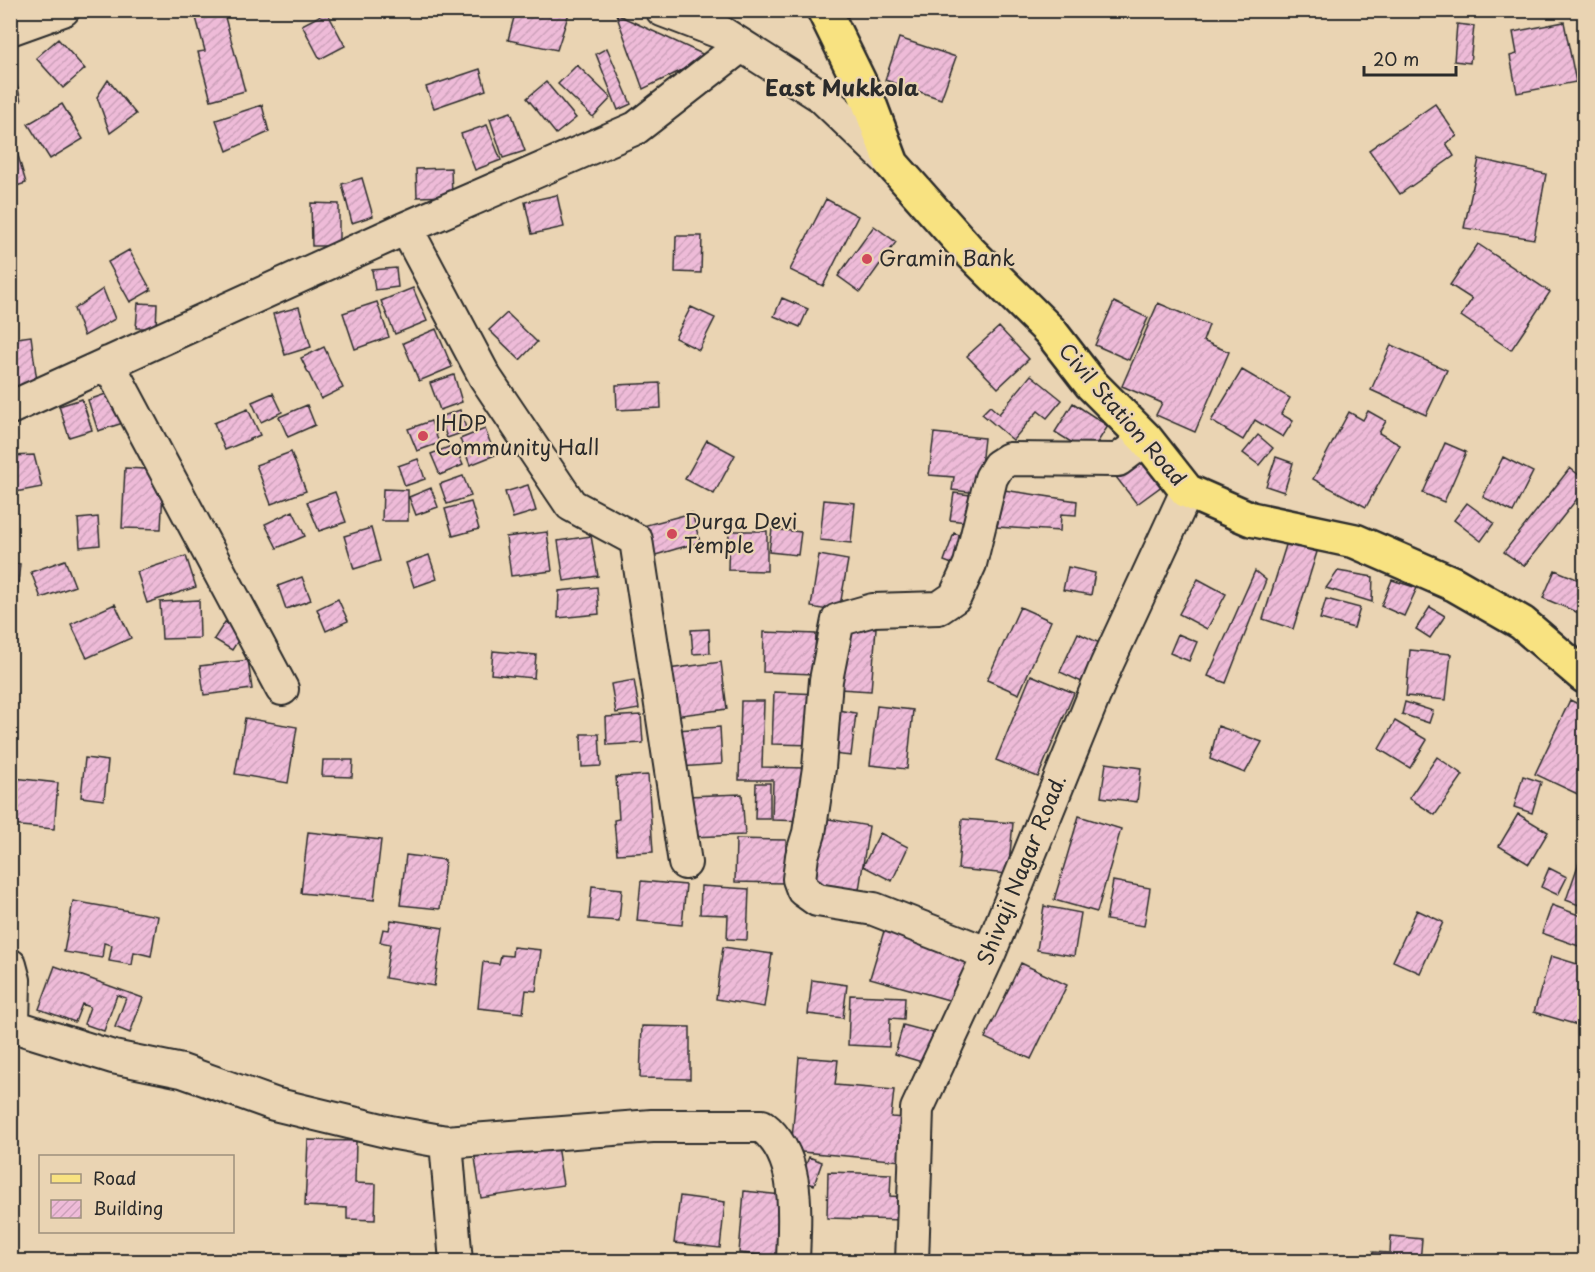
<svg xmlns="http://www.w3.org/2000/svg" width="1595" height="1272" viewBox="0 0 1595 1272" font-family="'Playpen Sans',sans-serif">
<defs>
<pattern id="building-hatch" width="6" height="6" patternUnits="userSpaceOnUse" patternTransform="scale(1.5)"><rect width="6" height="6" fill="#eebbd8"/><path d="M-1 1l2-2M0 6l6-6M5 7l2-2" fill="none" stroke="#cca1ba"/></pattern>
</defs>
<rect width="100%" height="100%" fill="#ead4b3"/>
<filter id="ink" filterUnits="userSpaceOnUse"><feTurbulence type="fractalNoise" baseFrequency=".0167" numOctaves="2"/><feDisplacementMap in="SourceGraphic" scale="12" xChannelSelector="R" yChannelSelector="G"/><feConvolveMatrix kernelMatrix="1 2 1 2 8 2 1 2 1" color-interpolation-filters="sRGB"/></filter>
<g filter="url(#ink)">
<path fill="url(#building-hatch)" stroke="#2b2b2b" stroke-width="1.5" d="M194,10H223L245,91L211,100L198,52L205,51Z
M516,10H570L557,50L508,40Z
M711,10H769L768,17Z
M327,12L345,46L320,59L302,25Z
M616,14L709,57L643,89Z
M1564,22L1576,82L1517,93L1510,56L1517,54L1513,32Z
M1457,24L1474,26L1470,63L1454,61Z
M899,38L956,57L941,99L885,80Z
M58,39L85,69L63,88L36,58Z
M607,48L631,104L618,110L596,54Z
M10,58L21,101L10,103Z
M577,65L611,98L593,117L558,84Z
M480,69L486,90L434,108L426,87Z
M108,80L136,114L110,133L97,97Z
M546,82L576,118L556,134L527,98Z
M62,104L83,139L50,159L28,124Z
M1435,104L1457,136L1446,143L1454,156L1400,194L1369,150Z
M262,105L269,132L227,151L216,120Z
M511,112L525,151L503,158L490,119Z
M487,125L501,160L475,170L461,134Z
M15,145L26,183L10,188V147Z
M1479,159L1546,174L1534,239L1464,228Z
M451,168L452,196L417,197L416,169Z
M362,178L373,216L352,223L342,184Z
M557,195L564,227L532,234L525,202Z
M826,199L858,216L823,286L790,270Z
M311,203L339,204V246H312Z
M874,226L896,242L860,292L838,276Z
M676,236H702L701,273L675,272Z
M1478,244L1550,292L1511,350L1461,316L1472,299L1450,285Z
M129,250L151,290L130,302L108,262Z
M396,268L398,287L375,290L372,270Z
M413,288L427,321L395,334L381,301Z
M103,289L115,319L84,336L74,309Z
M782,298L808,309L800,327L774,316Z
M377,302L389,337L355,349L343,313Z
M1114,302L1148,318L1129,360L1095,345Z
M138,303L157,304L156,328H136Z
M1158,303L1209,325L1203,341L1229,352L1195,432L1156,415L1162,403L1122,386Z
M299,307L311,347L285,355L273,314Z
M691,307L715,318L699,350L675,338Z
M507,313L537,342L520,360L489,330Z
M999,327L1029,359L998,388L967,356Z
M436,329L452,367L419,381L403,343Z
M31,336L38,389L10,392V339Z
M1391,345L1447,370L1426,415L1371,390Z
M324,347L343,388L321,399L301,358Z
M1242,370L1290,398L1281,414L1293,421L1283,437L1255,420L1243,440L1211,421Z
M454,375L462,402L440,410L430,383Z
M1031,375L1062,400L1047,418L1038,411L1013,440L982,414L990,406L999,414Z
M660,383L661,408L617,410L616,385Z
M115,391L126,422L98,431L88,400Z
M273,393L282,412L261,422L252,402Z
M82,399L92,430L69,437L59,406Z
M1073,403L1108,426L1090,454L1055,432Z
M307,405L315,425L288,437L279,417Z
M248,409L260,435L225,450L214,423Z
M460,410L467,431L447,438L440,417Z
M1368,411L1386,421L1379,433L1400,445L1366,507L1313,479L1349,412L1363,420Z
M431,421L439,443L417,451L408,429Z
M485,429L495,455L470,465L460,439Z
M934,433L984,438L978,493L952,490L954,477L929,475Z
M1258,435L1273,448L1259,465L1243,453Z
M707,440L735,455L714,494L685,479Z
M1445,443L1466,452L1444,502L1423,493Z
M454,445L463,465L440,475L431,454Z
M291,452L306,491L271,504L256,465Z
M34,455L42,487L10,493V456Z
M1276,457L1293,463L1284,492L1266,486Z
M1503,457L1533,472L1513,512L1483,497Z
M1142,458L1163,485L1137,504L1116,477Z
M418,459L425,479L405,486L398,466Z
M125,468L164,470L161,529L122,528Z
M1570,468L1584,479V490L1524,566L1504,552Z
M463,476L471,496L447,504L440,484Z
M528,485L536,511L513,518L505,492Z
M431,488L438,507L416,515L409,497Z
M383,489L408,490V521H382Z
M1004,490L1077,501L1076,515L1061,514L1060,531L997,527Z
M335,492L346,522L319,531L307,502Z
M954,493L979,496L976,523L950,520Z
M824,500L855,503L851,543L820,540Z
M471,502L479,529L453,536L445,509Z
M1467,503L1494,523L1481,541L1454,520Z
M293,511L305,536L277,548L265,524Z
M692,513L700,542L652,556L643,526Z
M98,517L100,545L80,547L78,519Z
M371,528L380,561L354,569L344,536Z
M772,529L801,532L798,555L769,552Z
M729,531H767V571L728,570Z
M547,532L552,571L511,576L506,537Z
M954,533L970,539L960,567L944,561Z
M591,536L598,576L564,581L558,541Z
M1287,542L1317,552L1293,629L1263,619Z
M429,555L437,579L414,587L406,563Z
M819,555L848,560L839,612L811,607Z
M186,556L196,587L147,603L137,572Z
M65,560L75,586L41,598L31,572Z
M10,563L20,564L16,603L10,602Z
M1068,567L1095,573L1091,595L1063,590Z
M1555,570L1584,582V606L1581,614L1543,598Z
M1255,571L1266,580L1226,683L1208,676Z
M1338,571L1373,577L1372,602L1326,588Z
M302,577L311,600L286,609L278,586Z
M1198,579L1226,594L1207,629L1179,614Z
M1392,580L1417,588L1404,616L1381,606Z
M597,587L599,614L558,618L559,591Z
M338,599L348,621L326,631L317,609Z
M1326,599L1360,608L1354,628L1320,619Z
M199,600L200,638L162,639L160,602Z
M115,604L131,638L87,658L71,624Z
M1020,607L1051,621L1019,694L987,680Z
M1430,607L1445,616L1430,638L1416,629Z
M225,622L243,633L232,650L214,639Z
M846,626L876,628L871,691L840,689Z
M709,629L710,653L693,654L691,630Z
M764,632L816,634L814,674L763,672Z
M1078,633L1104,645L1086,684L1060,672Z
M1178,634L1197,642L1189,661L1170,653Z
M1410,650L1451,654L1446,700L1406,696Z
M493,651L536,655L534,678L491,674Z
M248,660L252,689L204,695L200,666Z
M721,662L727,709L674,716L668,669Z
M1031,675L1074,693L1038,777L996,760Z
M634,680L639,709L616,713L611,684Z
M774,692L819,694L817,745L772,744Z
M1570,700L1584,707V797L1535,774Z
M741,701H764L762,767L806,768L805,821L772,820L773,780H739Z
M1405,702L1433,711L1429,723L1402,714Z
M877,706L913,710L907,769L870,765Z
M838,710L856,713L851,756L833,754Z
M641,715L643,743L607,745L606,717Z
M245,718L297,727L288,783L235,774Z
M1395,721L1427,740L1410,768L1379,749Z
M1218,726L1262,742L1245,773L1210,759Z
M720,727L722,764L679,767L676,730Z
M581,734H599L601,766L582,767Z
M1437,757L1463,775L1435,815L1409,798Z
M85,758L108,761L104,800L81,797Z
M323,760H353L352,777L322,776Z
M1106,763L1141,768L1137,802L1101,797Z
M648,775L653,852L617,854L614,820L619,819L616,777Z
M1523,776L1541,782L1532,813L1514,807Z
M14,778L58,783L54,829L10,825Z
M756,783H770V819H755Z
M742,794L745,835L689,837L687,796Z
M1518,814L1548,832L1529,864L1499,846Z
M1079,816L1121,829L1097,912L1054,900Z
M823,818L869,826L859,890L811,882Z
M962,819L1013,823L1008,874L958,869Z
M308,832L381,840L374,900L301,893Z
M880,833L908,847L892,881L863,866Z
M736,839L786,840L785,883L735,882Z
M1584,848V907L1566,900Z
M406,855L445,860L440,909L400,905Z
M1549,868L1567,877L1558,895L1541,887Z
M641,881L686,885L682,925L637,921Z
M1113,881L1150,888L1144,926L1106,920Z
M592,886L622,889L619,921L589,919Z
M701,886L749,889L747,940L727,939L728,915L700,914Z
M73,901L158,916L151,956L134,952L132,965L109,961L112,945L104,943L102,958L64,952Z
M1552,905L1584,917V948L1542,933Z
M1044,906L1081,913L1074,956L1037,950Z
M1417,910L1443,922L1420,973L1393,961Z
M391,920L443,928L434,986L385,978L390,944L380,942L383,929L389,930Z
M884,931L977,957L963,1004L870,978Z
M513,947L541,950L536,991L526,990L523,1013L478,1008L483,962L499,964L501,955L512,956Z
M723,947L772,954L764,1007L716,999Z
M1551,956L1584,966V1027L1534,1012Z
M1021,963L1067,985L1031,1059L985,1038Z
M55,966L143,998L130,1033L115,1027L126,998L117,995L104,1031L84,1024L90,1007L82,1004L75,1022L39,1009Z
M812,980L847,985L843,1018L808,1014Z
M850,995L905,997L904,1019L890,1018L889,1047L848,1045Z
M903,1025L941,1035L932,1065L895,1054Z
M642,1026L690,1027V1079L640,1078Z
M799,1057L838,1060L835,1085L894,1090L891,1117L906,1118L902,1161L791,1151Z
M556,1139L563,1185L481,1198L474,1151Z
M308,1140L356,1141L355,1183L376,1184L375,1220L347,1219V1208L305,1206Z
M809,1157L822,1162L814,1185L800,1180Z
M828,1172L891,1174L890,1196L904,1197V1220L827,1218Z
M744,1191L782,1195L776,1257L739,1253Z
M680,1196L725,1202L720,1248L674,1243Z
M1391,1236L1422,1239L1420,1262H1372L1373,1252L1390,1253Z"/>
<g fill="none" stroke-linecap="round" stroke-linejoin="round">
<defs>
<path id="minor" d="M662,10L722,33L821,96L892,164
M10,29L63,10
M406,228L485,377L571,505L636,540L685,863
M108,363L282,689
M10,408L406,228L636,128L741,46
M989,954L874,909L817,900L803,890L799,879L802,856L809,833L819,768L826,680L838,620L873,610L939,608L955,597L970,564L991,478L998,466L1009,459L1118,460L1146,439
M10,965L14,980L13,1026L113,1057L182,1071L274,1104L390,1132L446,1142L652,1126H762C802,1157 794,1217 793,1262
M446,1142L456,1262
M912,1262L917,1109L989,954L1106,666L1187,491"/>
<path id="major" d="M824,10L868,100L892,164L970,252L1050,331L1091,384L1146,439L1187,491L1251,519L1355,541L1454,584L1522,623L1584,676"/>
</defs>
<use href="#minor" stroke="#2b2b2b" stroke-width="36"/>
<use href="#major" stroke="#2b2b2b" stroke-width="38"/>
<use href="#minor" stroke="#ead4b3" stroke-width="32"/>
<use href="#major" stroke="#f8e281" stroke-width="33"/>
</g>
</g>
<g fill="#d1495b" stroke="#ead4b3" stroke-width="2">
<circle cx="867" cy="259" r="6"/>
<circle cx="423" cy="436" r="6"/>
<circle cx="672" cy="534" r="6"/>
</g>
<g text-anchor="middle" stroke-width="4.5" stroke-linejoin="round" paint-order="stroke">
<g font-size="21" fill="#2b2b2b" stroke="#ead4b3" text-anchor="start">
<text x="879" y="266">Gramin Bank</text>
<text x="435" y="431">IHDP<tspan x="435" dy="24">Community Hall</tspan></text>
<text x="684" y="529">Durga Devi<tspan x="684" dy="24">Temple</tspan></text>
</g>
<g font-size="21" fill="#2b2b2b" stroke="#ead4b3">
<text transform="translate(1122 415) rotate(49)" y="7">Civil Station Road</text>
<text transform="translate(1022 870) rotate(-68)" y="7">Shivaji Nagar Road.</text>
</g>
<g font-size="22" font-weight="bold" fill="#2b2b2b" stroke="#ead4b3">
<text x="842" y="96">East Mukkola</text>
</g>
</g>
<rect width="1595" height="1272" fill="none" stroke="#ead4b3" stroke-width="36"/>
<rect x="18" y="18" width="1559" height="1236" fill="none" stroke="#2b2b2b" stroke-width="2" filter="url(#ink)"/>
<rect x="39" y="1155" width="195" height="78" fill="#ead4b3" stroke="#9e907d" stroke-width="1.5"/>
<rect x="51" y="1174" width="30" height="9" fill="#f8e281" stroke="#9e907d" stroke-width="1.5"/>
<text x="93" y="1185" font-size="18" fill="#2b2b2b">Road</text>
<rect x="51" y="1200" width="30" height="18" fill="url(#building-hatch)" stroke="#9e907d" stroke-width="1.5"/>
<text x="93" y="1215" font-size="18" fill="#2b2b2b">Building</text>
<path d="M1364 66v9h92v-9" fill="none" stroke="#2b2b2b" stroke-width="3"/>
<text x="1373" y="66" font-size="18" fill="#2b2b2b" stroke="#ead4b3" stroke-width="4.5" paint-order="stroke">20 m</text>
</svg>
